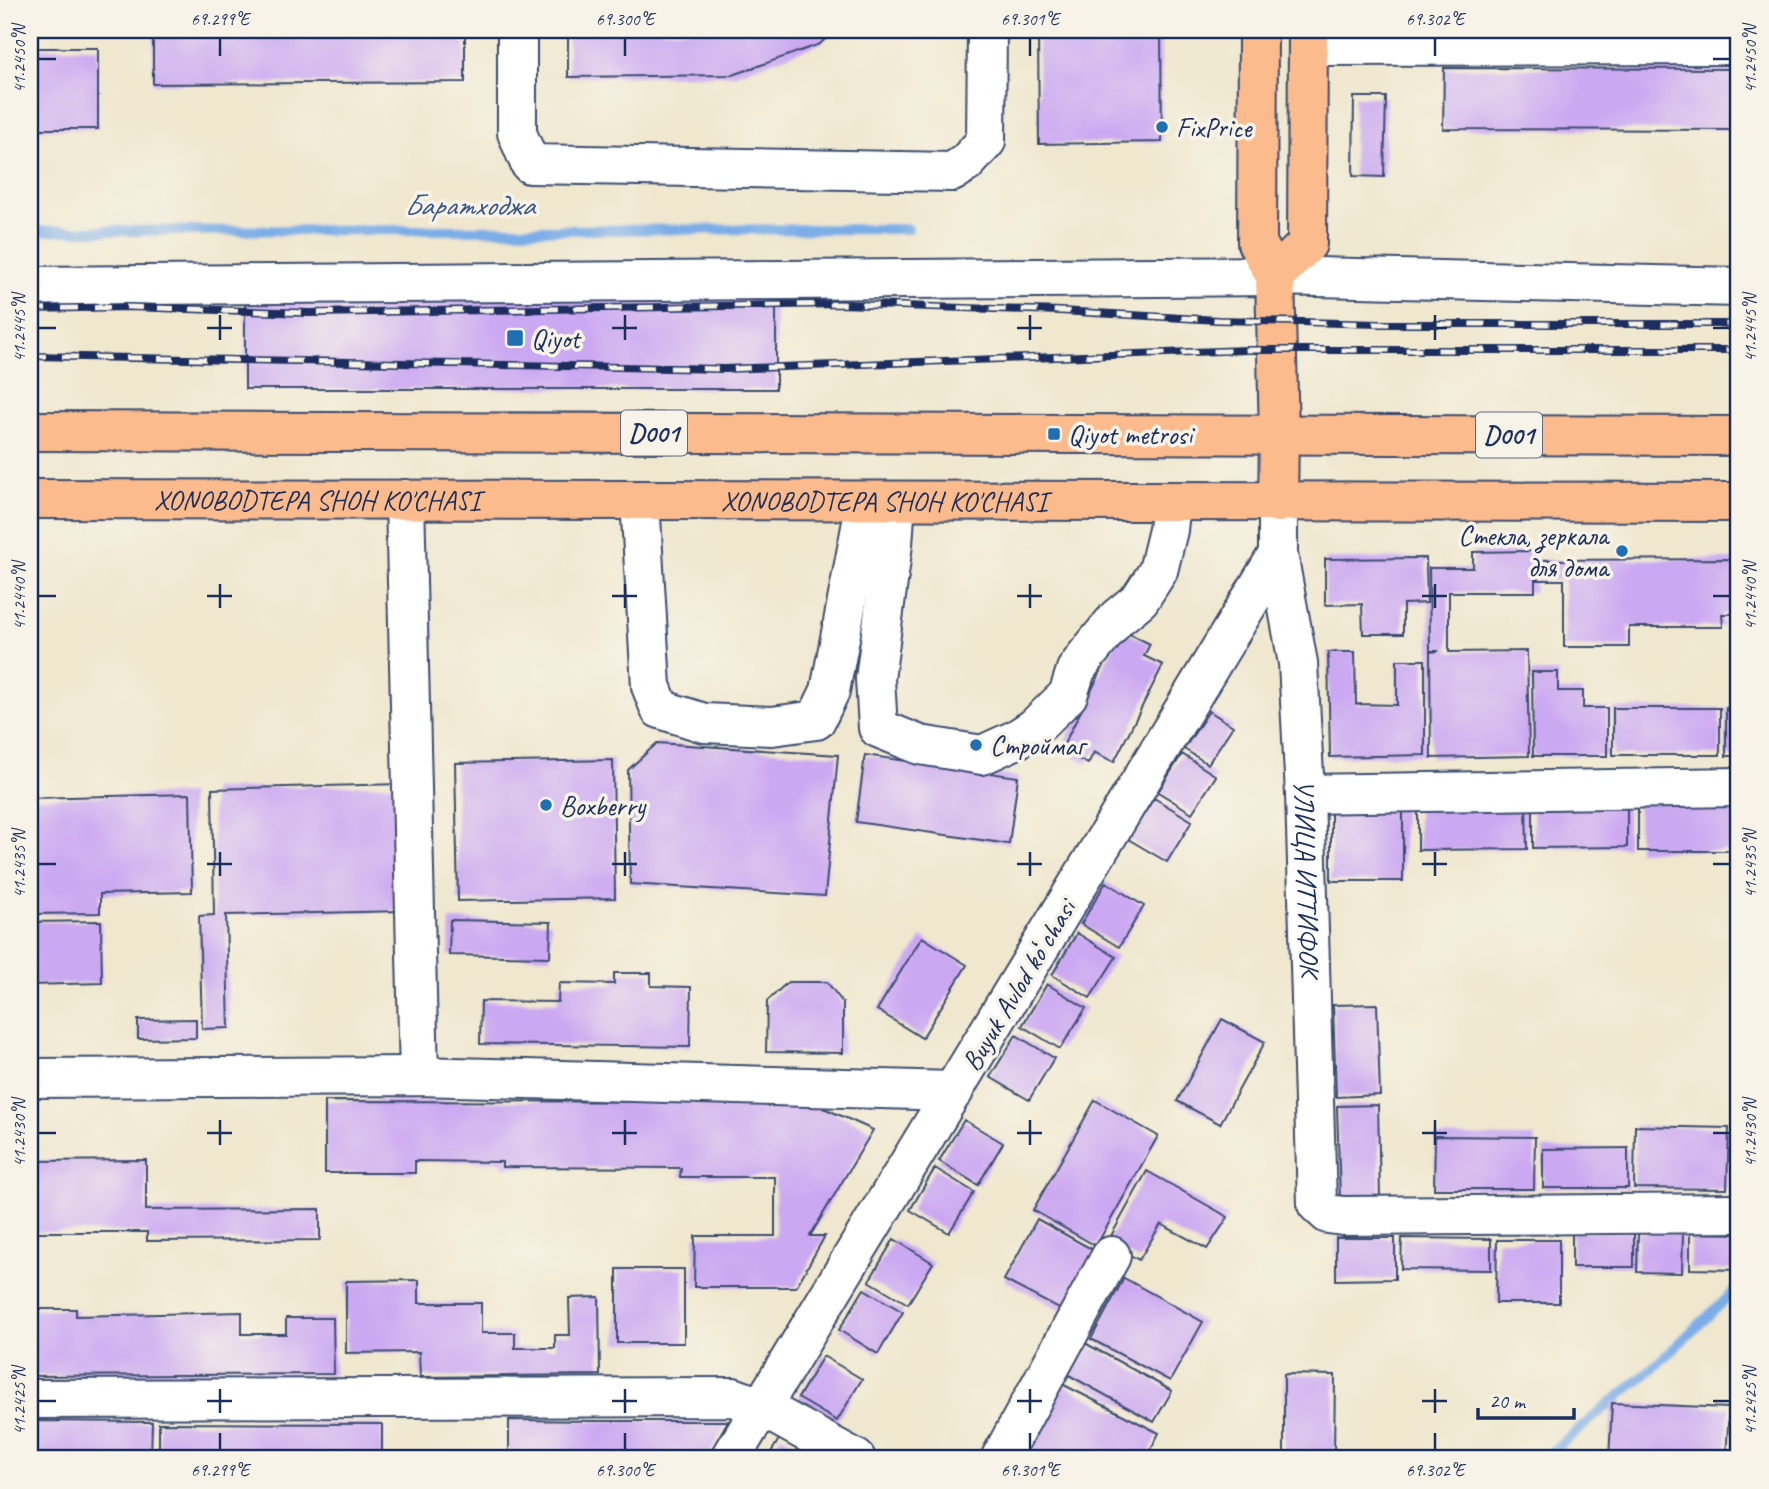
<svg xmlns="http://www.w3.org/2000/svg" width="1769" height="1489" viewBox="0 0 1769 1489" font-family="Caveat,sans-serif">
<rect width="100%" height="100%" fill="#f7f3e8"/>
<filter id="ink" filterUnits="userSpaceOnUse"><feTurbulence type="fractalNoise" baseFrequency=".0143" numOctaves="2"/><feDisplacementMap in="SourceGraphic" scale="14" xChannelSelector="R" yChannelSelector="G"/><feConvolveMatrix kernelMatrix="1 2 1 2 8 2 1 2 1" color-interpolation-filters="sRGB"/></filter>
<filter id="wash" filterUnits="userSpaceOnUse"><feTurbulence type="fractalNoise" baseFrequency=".00686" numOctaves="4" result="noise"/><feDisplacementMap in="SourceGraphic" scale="28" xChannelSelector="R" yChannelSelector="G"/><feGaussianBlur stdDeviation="1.57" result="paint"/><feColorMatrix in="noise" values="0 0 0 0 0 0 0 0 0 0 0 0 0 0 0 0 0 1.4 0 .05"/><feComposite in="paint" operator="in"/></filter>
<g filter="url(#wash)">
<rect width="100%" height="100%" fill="#efe7ce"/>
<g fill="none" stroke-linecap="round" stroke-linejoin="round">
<path stroke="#7bade7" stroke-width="10" d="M30,231L908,229
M1543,1459L1653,1368L1739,1287"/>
</g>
<g id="blocks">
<path fill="#cba8f2" d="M153,30H465V82L153,84Z
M568,30H835L820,44L733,75L568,77Z
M1038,30H1161L1162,142L1039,144Z
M30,48H98V129H30Z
M1444,68L1739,69V130L1443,129Z
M1354,97H1386L1384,177L1353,176Z
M245,282H776V389H245Z
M1535,551V592H1449V652L1527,651L1529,756L1431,758L1430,652L1439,651H1430L1429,568H1473V552Z
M1426,558L1427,603L1403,604V634H1363L1362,604L1325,605V559Z
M1739,559V614H1722L1723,627H1629V647H1564V580H1537V560Z
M1122,630L1150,644L1144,656L1163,665L1114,762L1094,752L1088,764L1061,750Z
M1328,652H1355L1356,704L1397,705V660H1425V755L1330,757Z
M1532,672H1558V691H1583V708H1607V756H1533Z
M1613,708H1720V755H1613Z
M1726,708H1739V756H1726Z
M1209,711L1233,726L1208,764L1184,749Z
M657,743L838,755L825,896L630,884L628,770Z
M1182,754L1216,776L1192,813L1158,792Z
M865,755L1018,777L1009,844L856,822Z
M613,760L615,898L458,901L455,763Z
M401,784L404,911L226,915L229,1028L202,1029L199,916L214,915L212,789Z
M190,794L192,892L100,894V913L30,914V798Z
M1739,797V851H1638V798Z
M1154,798L1192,821L1167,862L1128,839Z
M1533,798H1627V847L1533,848Z
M1526,803L1527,849L1418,850V804Z
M1331,805H1403V881H1331Z
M1106,882L1144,906L1119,947L1081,924Z
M450,920L551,922L550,957L449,955Z
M101,921L102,983L30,985V922Z
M1077,933L1116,957L1090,998L1052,975Z
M922,937L967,965L922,1038L877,1010Z
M614,973H651V986L691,987L690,1047L480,1044L481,1001L558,1002L559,983L614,984Z
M788,982H827L843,1003V1053L766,1052L767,1001Z
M1047,984L1086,1008L1060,1049L1022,1026Z
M1377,1004L1380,1095L1336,1097L1333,1005Z
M196,1019V1038L138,1039V1020Z
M1222,1019L1265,1042L1220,1124L1177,1101Z
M1016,1035L1054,1058L1029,1100L990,1077Z
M1095,1100L1158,1136L1096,1246L1033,1210Z
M325,1101L792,1102L817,1105L873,1130L810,1236H825L796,1287H694L695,1236H775V1177H680L681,1168L502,1167V1162L415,1161V1173H325Z
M1378,1105L1380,1199L1340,1200L1337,1106Z
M964,1120L1003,1143L978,1185L939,1161Z
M1635,1126L1729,1128L1727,1189L1634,1188Z
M1435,1136L1535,1137L1534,1189H1434Z
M1628,1148V1188H1543V1149Z
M146,1160V1210L320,1209V1240L147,1241V1232H30V1161Z
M935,1168L974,1192L949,1233L910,1210Z
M1147,1171L1228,1217L1207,1249L1161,1224L1139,1260L1107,1243Z
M1037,1219L1095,1251L1063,1311L1004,1280Z
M1572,1232H1634V1267H1572Z
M1638,1233H1683L1682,1273L1637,1272Z
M1690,1233L1739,1234V1270L1690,1269Z
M1336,1238H1395V1279L1336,1280Z
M1402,1238L1491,1239V1270L1401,1269Z
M894,1239L933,1263L908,1304L869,1281Z
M1497,1240H1559V1303H1496Z
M617,1269H684V1343H617Z
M1124,1278L1203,1322L1170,1381L1091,1339Z
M419,1280V1303H481V1333H515V1348H555V1335H570L569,1298L599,1297L600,1375L420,1377L419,1352L346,1353V1281Z
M864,1289L903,1312L878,1354L839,1330Z
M30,1309H76V1316L242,1312V1334H286V1318H333L334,1374L30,1376Z
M1085,1343L1172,1391L1154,1422L1067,1374Z
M823,1356L862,1379L837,1421L798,1398Z
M1284,1374L1335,1375L1334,1454L1403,1456V1459H1284Z
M1060,1383L1159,1433L1146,1459H1021Z
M1612,1403L1729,1408L1726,1459H1609Z
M509,1420L596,1421H728L706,1459H509Z
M30,1421L152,1422L151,1459H30Z
M159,1423L382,1424V1459H159Z
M781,1436L821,1459H767Z"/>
</g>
</g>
<g filter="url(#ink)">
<use href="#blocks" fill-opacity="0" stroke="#3b4b6f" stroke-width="2"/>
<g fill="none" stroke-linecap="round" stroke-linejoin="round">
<defs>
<g id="minor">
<path d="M517,30V133L530,164L952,172L966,163L986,141L987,30"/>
<path d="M1308,46L1739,45"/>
<path d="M30,286L1275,276L1739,287"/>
<path d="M405,499L419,1076"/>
<path d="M640,500L651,686L660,709L704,723L772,726L816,720L830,691L866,501"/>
<path d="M896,502L893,544L875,679L878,728L920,745L982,755L1017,739L1035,727L1068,695L1076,670L1086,656L1117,618L1140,599L1158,571L1168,530L1171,502"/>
<path id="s1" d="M1278,554L1298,663L1305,794L1317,1204L1328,1214L1343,1216L1739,1213"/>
<path d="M1305,794L1739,787"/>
<path d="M30,1078L419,1076L954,1091"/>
<path d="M30,1399L733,1397L763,1408L856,1459"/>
<path d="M730,1459L1278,554V503"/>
<path d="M1000,1459L1111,1256"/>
</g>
<path id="major" d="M1258,30L1257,243L1275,276L1279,435
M1275,276L1307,244L1308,30"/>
<g id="highway">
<path d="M30,431L1739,436"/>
<path id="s2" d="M30,499L1739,502"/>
<path d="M1278,503L1279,435"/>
</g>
</defs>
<use href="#minor" stroke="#3b4b6f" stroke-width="42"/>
<use href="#major" stroke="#3b4b6f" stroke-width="42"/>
<use href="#highway" stroke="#3b4b6f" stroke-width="42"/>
<use href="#minor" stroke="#fff" stroke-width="38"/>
<use href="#major" stroke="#fbbb8c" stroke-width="38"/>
<use href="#highway" stroke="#fbbb8c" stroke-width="38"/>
<defs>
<path id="rail" d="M30,309L129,307L310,313L839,304L1060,311L1218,320L1380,324H1739
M30,356L724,369L1247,350H1739"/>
</defs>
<use href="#rail" stroke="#1b2f5e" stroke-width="8"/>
<use href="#rail" stroke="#f7f3e8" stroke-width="5" stroke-dasharray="16" stroke-linecap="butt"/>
</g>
</g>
<path fill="none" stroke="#1b2f5e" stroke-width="2.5" d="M220,38V56M625,38V56M1030,38V56M1435,38V56M38,59H56M1713,59H1730M220,315V340M625,315V340M1030,315V340M1435,315V340M38,328H56M207,328H232M612,328H637M1017,328H1042M1422,328H1447M1713,328H1730M220,584V608M625,584V608M1030,584V608M1435,584V608M38,596H56M207,596H232M612,596H637M1017,596H1042M1422,596H1447M1713,596H1730M220,852V876M625,852V876M1030,852V876M1435,852V876M38,864H56M207,864H232M612,864H637M1017,864H1042M1422,864H1447M1713,864H1730M220,1120V1145M625,1120V1145M1030,1120V1145M1435,1120V1145M38,1133H56M207,1133H232M612,1133H637M1017,1133H1042M1422,1133H1447M1713,1133H1730M220,1389V1413M625,1389V1413M1030,1389V1413M1435,1389V1413M38,1401H56M207,1401H232M612,1401H637M1017,1401H1042M1422,1401H1447M1713,1401H1730M220,1433V1450M625,1433V1450M1030,1433V1450M1435,1433V1450"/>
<g fill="#1f6fb2" stroke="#f7f3e8" stroke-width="2.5">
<circle cx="1162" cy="127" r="7"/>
<rect x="506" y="329" width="18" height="18" rx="3.5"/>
<rect x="1047" y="427" width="14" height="14" rx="3.5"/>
<circle cx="1622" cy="551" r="7"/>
<circle cx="976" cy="745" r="7"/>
<circle cx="546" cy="805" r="7"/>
</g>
<g text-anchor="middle" stroke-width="7" stroke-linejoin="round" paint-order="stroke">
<g fill="#f7f3e8" stroke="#5d6a87" stroke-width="2">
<rect x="621" y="410.5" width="66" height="45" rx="5"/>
<rect x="1476" y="412.5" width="66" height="45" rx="5"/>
</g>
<g font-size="26" font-weight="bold" fill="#1b2f5e">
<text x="654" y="442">D001</text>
<text x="1509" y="444">D001</text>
</g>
<g font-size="28" fill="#1b2f5e" stroke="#f7f3e8" text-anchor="start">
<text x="1176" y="137">FixPrice</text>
<text x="531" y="348">Qiyot</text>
<text x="1068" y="444">Qiyot metrosi</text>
<text x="1608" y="545" text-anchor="end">Стекла, зеркала<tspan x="1608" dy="32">для дома</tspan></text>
<text x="990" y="755">Строймаг</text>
<text x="560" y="815">Boxberry</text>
</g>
<g font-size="28" fill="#1b2f5e" stroke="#f7f3e8">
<text dy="10" stroke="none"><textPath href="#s2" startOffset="287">XONOBODTEPA SHOH KO'CHASI</textPath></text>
<text dy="10" stroke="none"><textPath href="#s2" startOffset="854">XONOBODTEPA SHOH KO'CHASI</textPath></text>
<text dy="10" stroke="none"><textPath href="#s1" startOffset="326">УЛИЦА ИТТИФОК</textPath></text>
<text transform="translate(1018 985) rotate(-59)" y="10">Buyuk Avlod koʻchasi</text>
</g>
<g font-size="30" font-style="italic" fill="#385587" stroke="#f7f3e8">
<text x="469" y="215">Баратходжа</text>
</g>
</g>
<rect width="1769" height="1489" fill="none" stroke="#f7f3e8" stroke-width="77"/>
<path d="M1478 1408v10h96v-10" fill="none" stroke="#1b2f5e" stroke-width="3.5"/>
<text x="1489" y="1408" font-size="21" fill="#1b2f5e" stroke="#f7f3e8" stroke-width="5" paint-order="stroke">20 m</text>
<rect x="38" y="38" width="1692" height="1412" fill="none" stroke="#1b2f5e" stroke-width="2.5"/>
<g font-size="18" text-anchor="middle" fill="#1b2f5e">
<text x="220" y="25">69.299°E</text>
<text x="625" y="25">69.300°E</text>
<text x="1030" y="25">69.301°E</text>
<text x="1435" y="25">69.302°E</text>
<text transform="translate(19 59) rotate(-90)" y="6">41.2450°N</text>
<text transform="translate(1750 59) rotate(-90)" y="6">41.2450°N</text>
<text transform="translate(19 328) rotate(-90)" y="6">41.2445°N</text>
<text transform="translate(1750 328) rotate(-90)" y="6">41.2445°N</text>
<text transform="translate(19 596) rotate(-90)" y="6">41.2440°N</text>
<text transform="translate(1750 596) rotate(-90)" y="6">41.2440°N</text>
<text transform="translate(19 864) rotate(-90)" y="6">41.2435°N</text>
<text transform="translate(1750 864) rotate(-90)" y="6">41.2435°N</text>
<text transform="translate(19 1133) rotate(-90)" y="6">41.2430°N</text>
<text transform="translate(1750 1133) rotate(-90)" y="6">41.2430°N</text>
<text transform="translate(19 1401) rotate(-90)" y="6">41.2425°N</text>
<text transform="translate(1750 1401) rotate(-90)" y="6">41.2425°N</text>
<text x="220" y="1476">69.299°E</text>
<text x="625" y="1476">69.300°E</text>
<text x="1030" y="1476">69.301°E</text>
<text x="1435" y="1476">69.302°E</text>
</g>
</svg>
